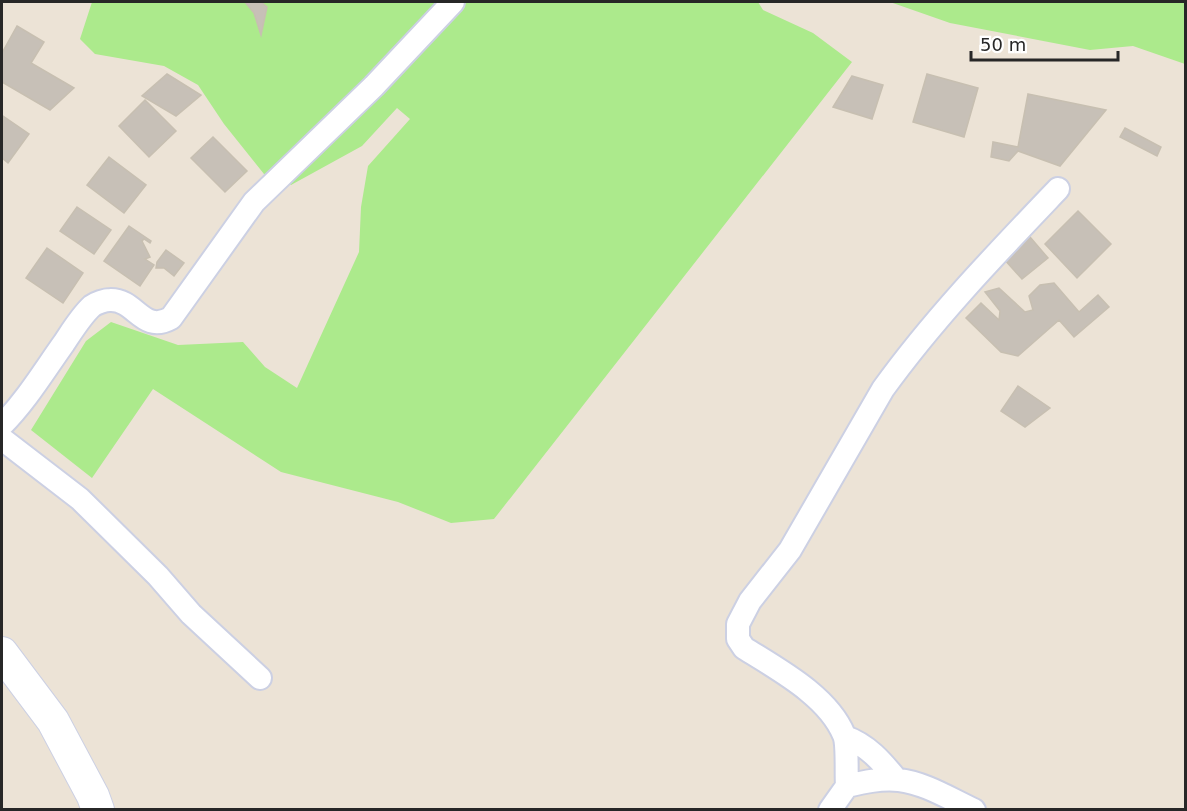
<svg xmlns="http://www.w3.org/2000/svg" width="1187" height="811" viewBox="0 0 1187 811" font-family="'DejaVu Sans',sans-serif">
<rect width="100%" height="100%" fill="#ece3d6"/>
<path fill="#acea8c" d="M92,2H758L763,10L813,33L852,62L494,519L451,523L398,502L281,472L153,389L92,478L31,430L86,341L111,322L178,345L243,342L265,367L297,388L359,252L361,207L368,166L410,119L397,108L362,146L291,185L264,174L224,124L198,85L164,66L95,54L80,39Z
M890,2H1185V64L1133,46L1090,50L950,23Z"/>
<path fill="#c7c0b7" stroke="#c7bfb1" stroke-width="1.5" d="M245,2H261L267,7L261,35L254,13Z
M17,26L44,42L31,63L74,88L50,110L2,82V53Z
M167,74L201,95L176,116L142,96Z
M927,74L978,88L964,137L913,122Z
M852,76L883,85L872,119L833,107Z
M1028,94L1106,110L1060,166L1018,151L1009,161L991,157L993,142L1018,147Z
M145,100L176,131L149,157L119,126Z
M3,116L29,134L8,163L2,158Z
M1125,128L1161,147L1157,156L1120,137Z
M213,137L247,171L225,192L191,158Z
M109,157L146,185L124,213L87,185Z
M77,207L111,230L94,254L60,231Z
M1078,211L1111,244L1077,278L1045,244Z
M129,226L151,241L150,243L144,239L142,241L150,257L145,259L154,265L140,286L104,261Z
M1030,237L1048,258L1022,279L1004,259Z
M47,248L83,273L63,303L26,278Z
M166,250L184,263L174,276L164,268H156L157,262Z
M1054,283L1079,312L1098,295L1109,307L1074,337L1059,320L1018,356L1001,352L966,318L981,303L999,320L1000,311L985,292L999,288L1025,312L1033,310L1029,296L1040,285Z
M1018,386L1050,408L1025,427L1001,411Z"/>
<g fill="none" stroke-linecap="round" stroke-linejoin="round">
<defs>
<path id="minor" d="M2,425C26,401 44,371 64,343C72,331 81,316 92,306C96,303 105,300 110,300C136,299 142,334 171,318L254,202L374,86L453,2
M2,439L80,499L158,576L191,614L260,678
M845,737C868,745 882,762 897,780
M847,786C846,775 848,744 844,735C828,696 779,670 744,648L738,639V624L750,601L790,550L883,389C935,317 997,253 1058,189
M830,810L847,786C864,782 881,778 899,780C925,783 950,799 974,810"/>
<path id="secondary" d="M2,653L53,721L93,796L98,810"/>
</defs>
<use href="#minor" stroke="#ccd0e3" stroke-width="26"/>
<use href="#secondary" stroke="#ccd0e3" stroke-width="34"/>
<use href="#minor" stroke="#fff" stroke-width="22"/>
<use href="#secondary" stroke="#fff" stroke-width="32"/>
</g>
<rect width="1187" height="811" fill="none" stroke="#272727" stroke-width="6"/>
<path d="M971 51v9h147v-9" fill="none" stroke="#272727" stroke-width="3"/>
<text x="980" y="51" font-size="18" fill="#272727" stroke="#ffffff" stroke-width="4.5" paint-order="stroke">50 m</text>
</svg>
